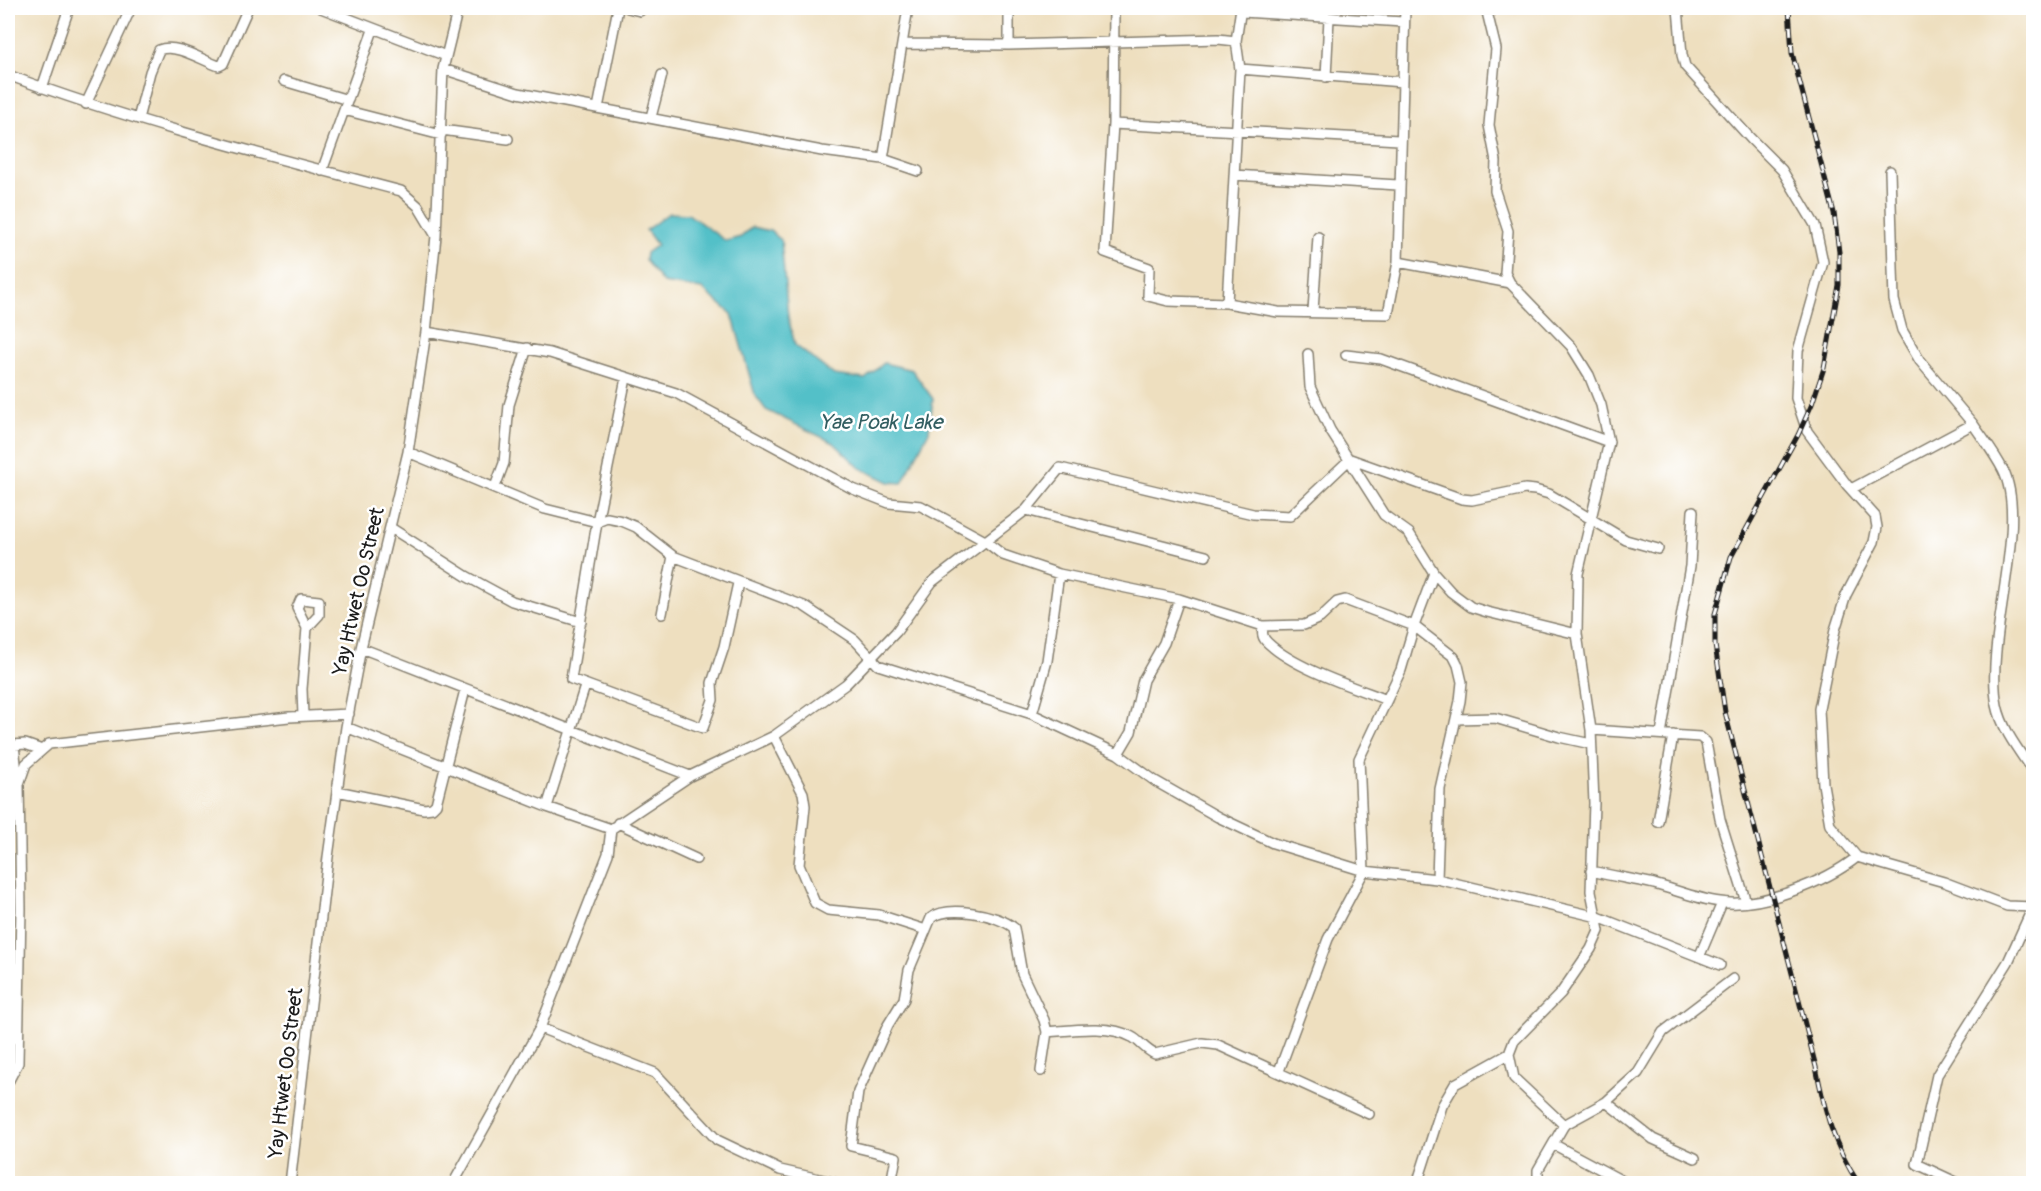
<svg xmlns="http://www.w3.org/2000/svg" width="2041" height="1191" viewBox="0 0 2041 1191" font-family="Pangolin,sans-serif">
<rect width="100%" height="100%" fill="#fff"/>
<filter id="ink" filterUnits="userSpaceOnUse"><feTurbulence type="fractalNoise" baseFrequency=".0167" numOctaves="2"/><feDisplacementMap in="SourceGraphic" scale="12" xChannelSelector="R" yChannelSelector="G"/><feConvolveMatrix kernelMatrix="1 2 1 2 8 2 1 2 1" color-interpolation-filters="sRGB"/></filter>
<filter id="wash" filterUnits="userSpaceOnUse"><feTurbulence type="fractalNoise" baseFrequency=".008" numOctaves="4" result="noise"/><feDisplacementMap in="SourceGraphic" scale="24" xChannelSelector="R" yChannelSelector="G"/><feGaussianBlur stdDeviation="1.35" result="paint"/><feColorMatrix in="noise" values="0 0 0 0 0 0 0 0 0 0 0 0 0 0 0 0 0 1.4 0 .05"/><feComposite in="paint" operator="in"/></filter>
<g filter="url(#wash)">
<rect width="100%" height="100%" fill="#eedfbf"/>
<path fill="#52c0c8" stroke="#376e72" stroke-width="1.5" d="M669,213L688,214L726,241L741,237L752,227L770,231L781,240L788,317L795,345L834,375L865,379L884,363L912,370L933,399L929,431L902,483L889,482L860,468L834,443L766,410L755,395L732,314L702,289L663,283L645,260L646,253L657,245L646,230Z"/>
</g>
<g filter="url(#ink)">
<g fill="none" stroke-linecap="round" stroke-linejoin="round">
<defs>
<path id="street" d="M321,8L446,56
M628,8L640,11L642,8
M1114,8L1113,124L1105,252L1149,268L1148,296L1168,301L1227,303L1278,312L1388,314L1398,262L1405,8
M1486,8L1496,49L1489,125L1496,161L1495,191L1508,231L1505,273L1510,283L1571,346L1589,375L1601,405L1609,442L1578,574L1577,634L1591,730L1594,803L1591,891L1599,931L1591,949L1561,993L1514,1041L1509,1054L1514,1078L1564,1125
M1678,8L1682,55L1685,66L1751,139L1782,170L1815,225L1823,262L1798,351L1796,398L1807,431L1847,485L1875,516L1877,527L1874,542L1846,595L1835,630L1819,709L1823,784L1830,825L1857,857L1944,882L2007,906L2034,907
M1242,12L1403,22
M903,44L1009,45L1218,39L1236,41
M1009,45V8
M443,69L518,93L822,151L883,159L918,171
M1240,69L1402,82
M8,75C136,123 268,156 401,191L418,206L436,236
M1326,77L1329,18
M284,81L348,100
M42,88L69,8
M86,104L131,8
M598,108L618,8
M344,110L441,135
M651,117L662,75
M138,119L150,72L159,50C177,43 201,60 219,66L223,64L248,8
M1113,124L1399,140
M442,130L508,139
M883,159L908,8
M322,171L373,30
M1890,171L1894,300L1902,330L1920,361L1973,424
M1234,175L1398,185
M1398,262L1510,283
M1227,303L1240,69L1236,41L1241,8
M1313,311L1318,237
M426,332L550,353L676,393L853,489L889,503L921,506L985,541L1003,555L1059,574L1179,599L1263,626L1304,625L1320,618L1337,602L1345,600L1414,626L1454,657L1458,665L1462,682L1460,701L1440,789L1437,879
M1308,354L1310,387L1330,430L1384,515L1409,533L1434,573L1451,592L1471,607L1487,612L1577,634
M1346,355L1381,359L1609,442
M626,378L597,522L571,679L703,728L713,700L712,683L724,647L738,583
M408,452L545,509L597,522L607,518L622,521L636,527L673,556L804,606L855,640L878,665L1032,714L1118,754L1155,781L1218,817L1273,843L1364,871L1437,879L1598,917L1720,965
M495,487L504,463L509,405L527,348
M1851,489L1973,424C1983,439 1995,454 2003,470C2030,524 1984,639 1997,705C2002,730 2020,752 2034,773
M1026,510L1206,556
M391,528L466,576L512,601L581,622
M662,614L673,556
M1263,626C1262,633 1262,638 1268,643C1294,668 1353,687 1387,700
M361,648L690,776
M1032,714L1047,661L1059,574
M303,716L302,689L307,628L319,615V601L301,599L297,608L307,628
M1456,719L1495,718L1559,737L1591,744
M346,727L547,807L611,829
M1591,730L1700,737L1706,742L1720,819L1746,902
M1661,734L1690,566L1693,511
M774,736L803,793L805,806L799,865L815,903L828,910L879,915L926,930
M1118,754L1131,732L1143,680L1164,643L1179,599
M18,782L14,745L25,744L42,750
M337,791L424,809L432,808L436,804L465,690
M547,807L585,686
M1658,822L1673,735
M618,823L696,859
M1591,871C1612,876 1633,879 1654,884C1676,890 1698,899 1720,902C1760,909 1827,881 1857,857
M1700,955L1722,903
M540,1028L655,1073L717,1140L780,1170L841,1184
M1047,1032C1072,1030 1109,1024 1132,1037C1140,1041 1145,1050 1155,1054L1202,1043L1218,1045L1369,1114
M1279,1071L1328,939L1364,871L1359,759L1401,670L1414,626L1434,573
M8,1082L18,1063L21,909L19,784L26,764L49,744L289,717L349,714
M1606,1102L1653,1139L1695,1158
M1553,1144L1628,1184
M290,1184L328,857L346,727L361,648L408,452L426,332L436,236L443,69L458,8
M453,1184L540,1028L608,854L611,829L690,776L774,736L846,684L896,632L932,582L1026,510L1060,468L1253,514L1290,516L1350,459L1462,499L1472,500L1525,489L1535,490L1549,494L1626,540L1658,549
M891,1184L896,1157L851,1146L858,1092L888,1025L904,999L909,970L931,918C948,905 998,914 1014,928L1022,974L1044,1020L1047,1032L1041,1071
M1417,1184L1442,1106L1455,1084L1509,1054
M1538,1184V1170L1564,1125L1606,1102L1638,1073L1663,1032L1733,979
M1960,1184L1917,1164L1937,1075L2008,962L2033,907
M2033,1184L2034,1182"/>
</defs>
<use href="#street" stroke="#857e6e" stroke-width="12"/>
<use href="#street" stroke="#fff" stroke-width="9"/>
<defs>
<path id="rail" d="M1789,8L1792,53L1834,213L1839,252V285L1824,368L1812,404L1798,435L1731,557L1715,614V645L1725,712L1816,1067C1825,1112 1833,1145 1859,1184"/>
</defs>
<use href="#rail" stroke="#1c1c1c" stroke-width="5"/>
<use href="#rail" stroke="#fff" stroke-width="3" stroke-dasharray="9" stroke-linecap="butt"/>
</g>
</g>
<g text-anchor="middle" stroke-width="5" stroke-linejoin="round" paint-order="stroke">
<g font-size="20" fill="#1c1c1c" stroke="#fff">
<text transform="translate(358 591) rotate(-77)" y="7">Yay Htwet Oo Street</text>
<text transform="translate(285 1073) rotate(-83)" y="7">Yay Htwet Oo Street</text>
</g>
<g font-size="21" font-style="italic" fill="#325e61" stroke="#fff">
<text x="881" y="429">Yae Poak Lake</text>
</g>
</g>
<rect width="2041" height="1191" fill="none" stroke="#fff" stroke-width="30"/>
</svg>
